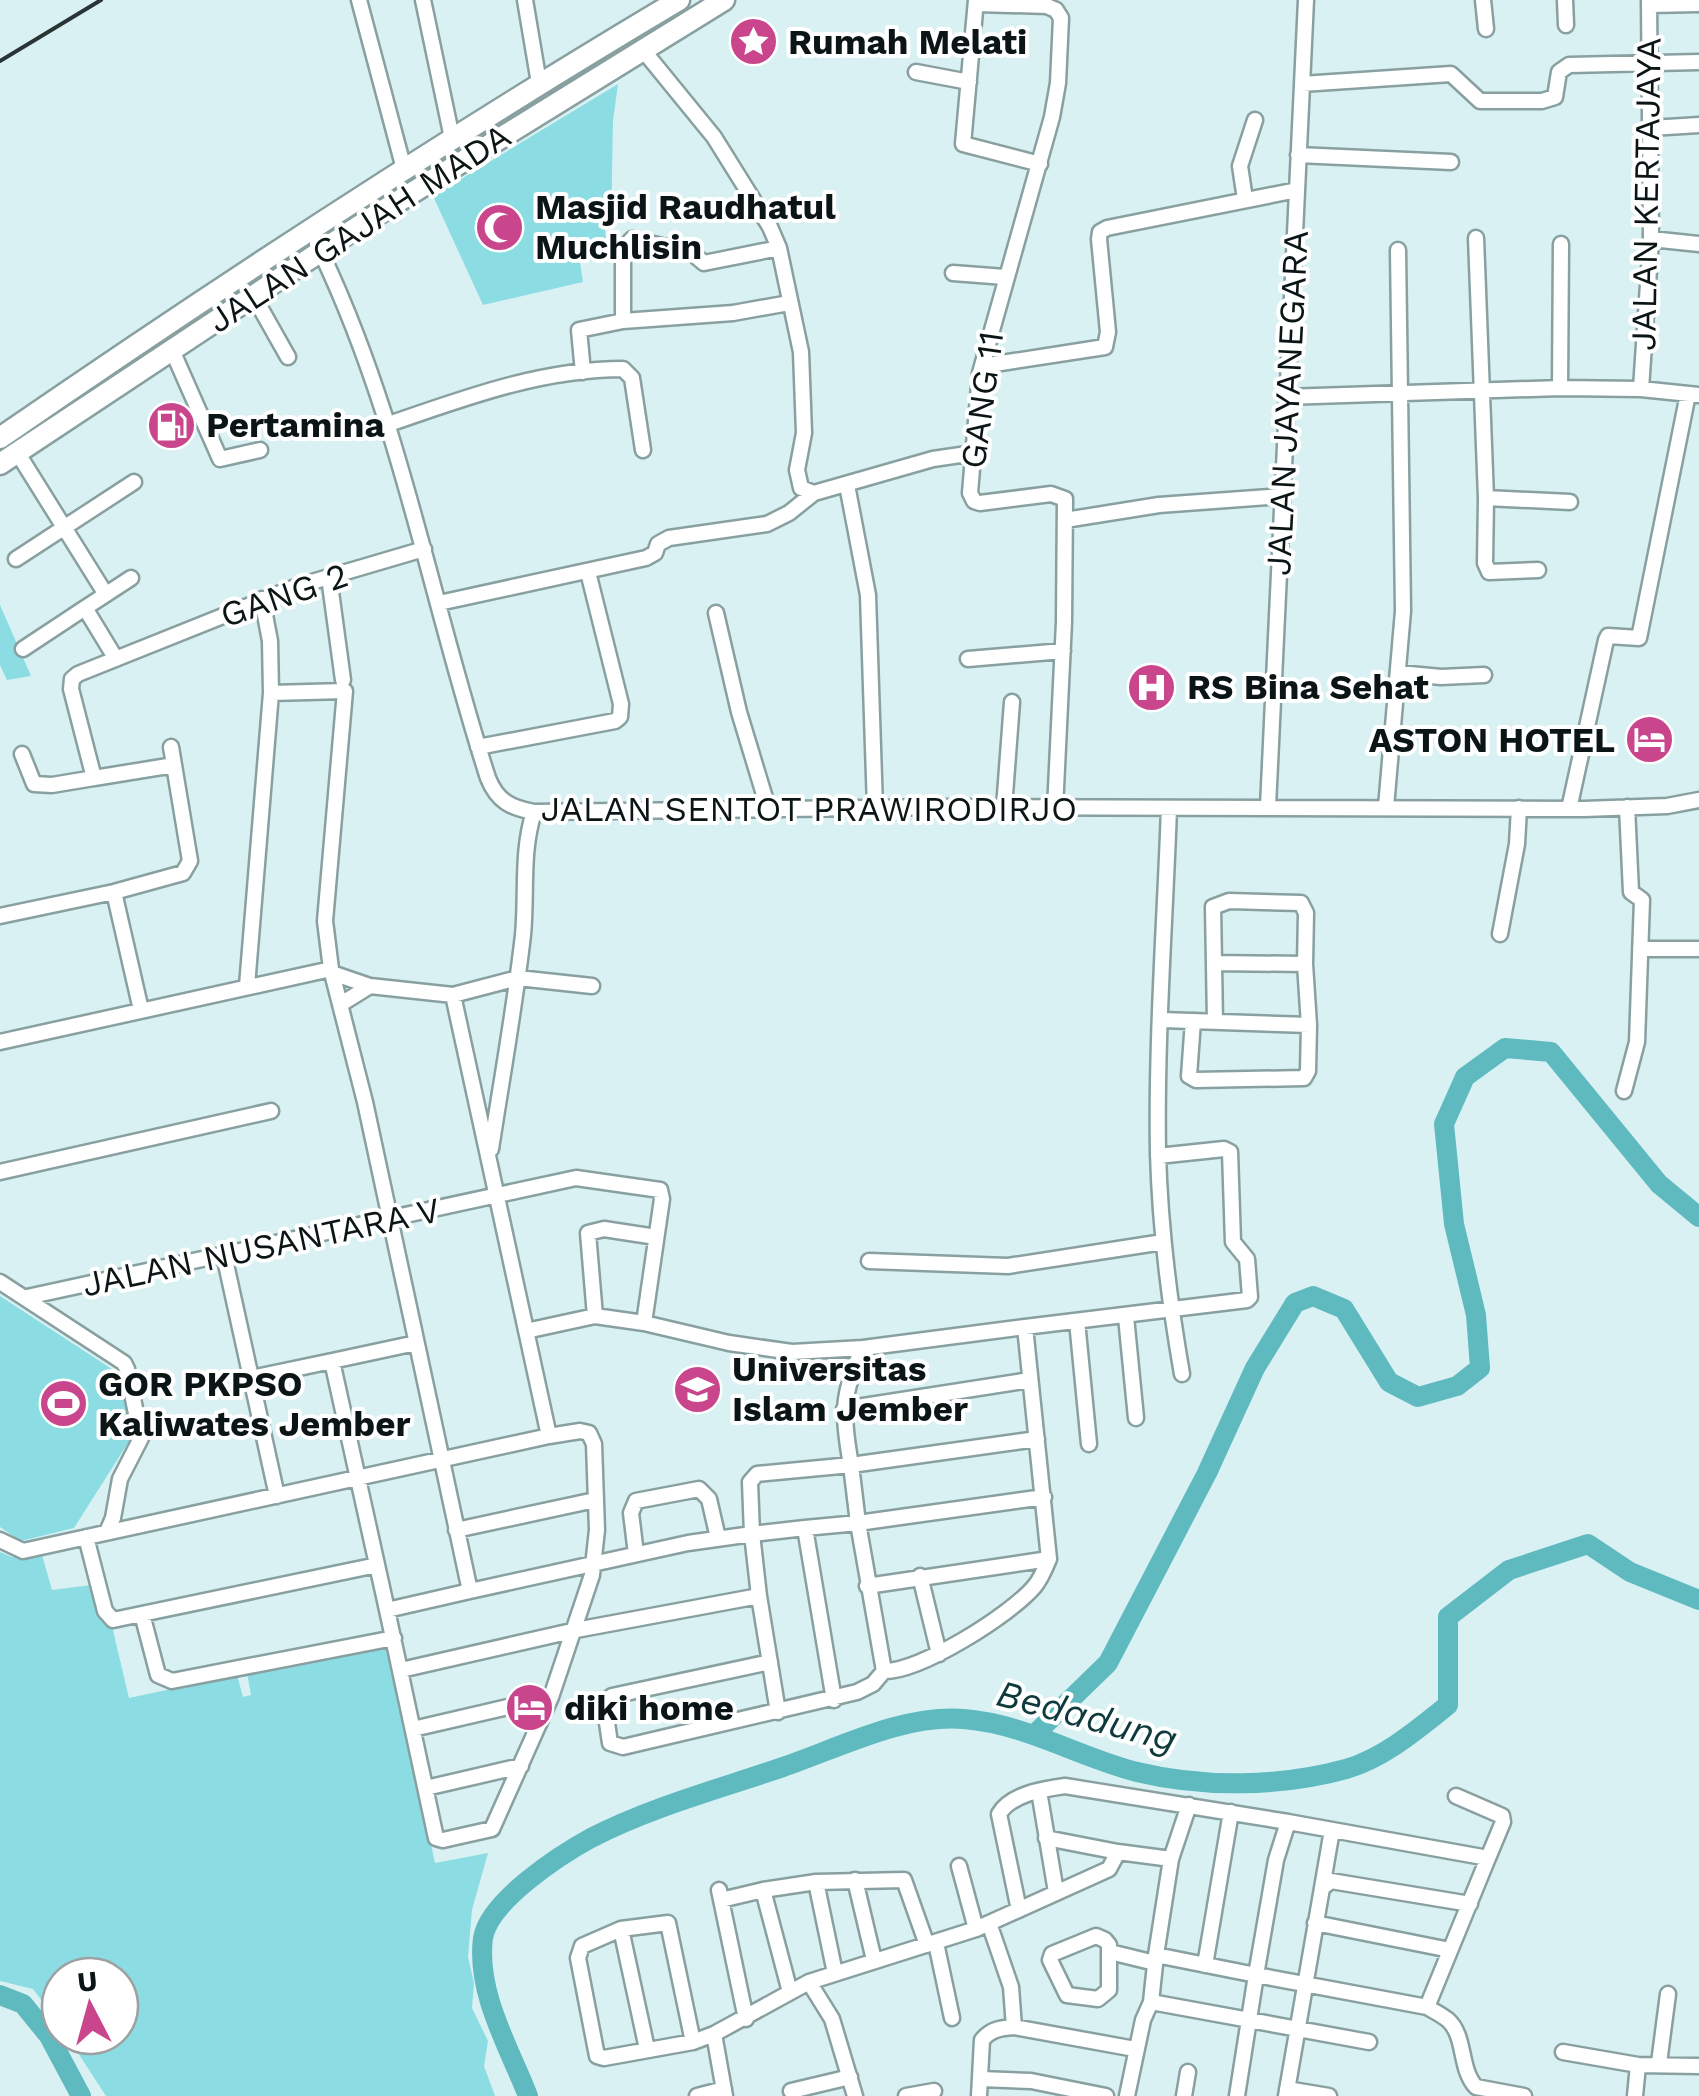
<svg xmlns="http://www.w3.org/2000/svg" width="1699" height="2096" viewBox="0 0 1699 2096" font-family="'Work Sans',sans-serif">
<rect width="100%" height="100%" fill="#d9f1f3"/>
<path fill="#8cdde3" d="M618,84L613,121L611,228L605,229L608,260L580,262L583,282L483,305L433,196Z
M0,605L31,676L7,680L0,665Z
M0,1296L118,1373L133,1435L74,1528L21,1541L0,1527Z
M0,1552L12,1557L42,1555L52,1590L91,1585L98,1616L111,1622L129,1698L237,1675L243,1697L251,1695L247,1673L382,1645L390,1652L435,1863L488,1853L472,1910L468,1957L474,1983L472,2008L488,2041L484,2066L495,2096H106L67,2036H120V1976H60V2025L33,1989L0,1981Z"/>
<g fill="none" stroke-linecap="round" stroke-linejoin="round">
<path stroke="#5fbac0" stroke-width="20" d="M1035,1734L1108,1663L1207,1473L1255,1368L1295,1303L1313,1296L1344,1309L1389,1382L1418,1397L1457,1386L1480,1368L1476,1315L1454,1224L1444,1124L1465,1077L1505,1048L1551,1052L1659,1184L1699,1217
M0,1995L23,2004L49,2036L81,2096
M528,2096C509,2047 476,1993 483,1938C489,1901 560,1855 591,1838C651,1807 719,1789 783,1767C839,1748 903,1714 964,1719C1026,1724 1078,1757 1137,1772C1203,1788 1281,1787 1346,1769C1384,1758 1418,1729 1448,1705V1617L1509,1570L1588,1544L1630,1572L1699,1600"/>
<defs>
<path id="minor" d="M359,0L404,169
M423,0L452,138
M525,0L539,83
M976,0L963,144L1040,164
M1483,0L1486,29
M1565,0L1566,25
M977,4L1047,6L1056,10L1061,18L1058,83L1052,117L980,373L970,493L974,501L980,503L1051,494L1065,499L1064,622L1055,809
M1649,5L1699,4
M643,50L714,137L770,227L779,248L801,352L804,433L797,470L801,488L814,493L933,459L974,453
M916,72L969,82
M1302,84L1451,74L1480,101H1542L1555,97L1559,72L1569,65L1699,62
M1651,128L1699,125
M1298,155L1451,162
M1245,199L1240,166L1255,120
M1476,238L1486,498L1485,563L1489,572L1538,570
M1651,239L1699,244
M317,244C400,414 430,599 488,778C497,801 511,808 534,812L947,807L1584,809L1667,806L1699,800
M779,248L704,263L692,253L632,239L623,249V321L733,313L789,303
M953,273L1005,277
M253,295L288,357
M172,350L220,459L260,450
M982,366L1105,347L1108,332L1099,239L1100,232L1107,228L1297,190
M583,372L579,330L623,321
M1560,388L1561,244
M1641,389L1651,239L1649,0
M1285,397L1560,388L1641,389L1699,395
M389,424C464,398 542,369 623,369L632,378L643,450
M17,452L105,593
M847,485L868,595L875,808
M1486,498L1570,502
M1065,520L1159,505L1282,496
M16,559L134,482
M329,577L343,680
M439,603L646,558L655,553L658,544L669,538L767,524L789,513L814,493
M716,613L739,712L769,811
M23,649L85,608
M116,659L85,608L131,578
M968,659L1063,651
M1399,673L1441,677L1484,675
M271,693L345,691L325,921L331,969
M171,747L174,765L94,778L71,689L72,679L78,674L298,586L424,549
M478,747L615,721L620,717L621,704L588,572
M22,754L34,784L52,785L94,778
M1268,807L1306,0
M1386,807L1403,611L1398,250
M1004,808L1012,702
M1169,808C1165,922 1156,1038 1158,1153C1160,1227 1169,1300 1182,1374
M1569,809L1606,640L1608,636L1639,638L1688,394
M114,892L141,1010
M0,916L114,892L183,873L190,861L174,765
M1500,934L1517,844L1519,808
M1640,949H1699
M1214,963L1305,964
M247,986L271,693L270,641L262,599
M453,995L549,1436
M341,1004L370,986
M1162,1020L1309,1025L1305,964L1306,913L1301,903L1229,901L1213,907L1215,1022
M1193,1021L1189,1076L1196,1080L1304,1078L1308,1071L1309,1025
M0,1042L331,969L332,973L370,986L453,995L518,978L592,986
M1624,1091L1637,1042L1642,900L1631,892L1627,807
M491,1149C502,1077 515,1006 523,935C527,893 521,852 534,812
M0,1172L271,1111
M224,1255L277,1496
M869,1261L1008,1266L1163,1242
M0,1282L124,1363L127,1369L141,1438L120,1479L113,1518L107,1532
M27,1297L576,1178L660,1190L662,1199L644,1323
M595,1316L588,1233L604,1229L656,1237
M1126,1317L1136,1418
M1077,1321L1089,1444
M1025,1327L863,1348C841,1394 842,1415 851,1465L1037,1439
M526,1331L595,1316L644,1323L729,1343L792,1352L863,1348
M332,1361L416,1343
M251,1378L332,1361L387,1610L470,1591L365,1102L332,973
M844,1409L1030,1380
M805,1528L858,1523L884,1671
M456,1530L595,1500
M86,1537L105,1611L113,1620L377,1565
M0,1540L23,1551L549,1436L580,1431L589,1433L594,1444L597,1530L592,1575L551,1697L492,1829L443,1840L436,1838L387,1610
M636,1554L631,1513L636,1501L699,1489L709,1499L718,1538
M920,1576L939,1654
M867,1586L1049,1559
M470,1591L688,1543L752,1534L750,1482L757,1474L851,1465L858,1523L1044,1497
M759,1596L752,1534L805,1528L834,1700
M142,1614L158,1675L172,1681L394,1638
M770,1662L612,1696L604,1703L610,1743L623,1747L857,1692L873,1684L884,1671C920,1672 1010,1615 1034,1587C1041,1579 1045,1569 1049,1559L1025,1327L1247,1300L1250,1297L1247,1259L1233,1242L1230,1152L1224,1149L1158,1156
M401,1670L576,1630L759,1596L778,1712
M413,1729L551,1697
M426,1788L521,1766
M1039,1791L1056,1892
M1456,1796L1502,1816L1503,1822L1488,1858
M1046,1838L1118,1852
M1171,1859L1189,1805
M959,1866L976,1929
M855,1880L874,1960
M816,1882L835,1973
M1322,1888L1332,1830
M719,1890L746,2019
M721,1900L763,1890
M1019,1910L999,1814C1011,1794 1043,1789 1065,1786L1288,1822
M989,1923L1011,1987L1014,2027
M1315,1923L1450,1950
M621,1929L647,2049
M1096,1936L1105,1940L1109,1945V1990L1098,1999L1067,1995L1050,1960L1052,1954Z
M936,1943L952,2018
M1110,1952L1155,1963
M1205,1965L1231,1812
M809,1982L832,2019L855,2096
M790,1992L763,1890L816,1882L904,1880L927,1945
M1151,2002L1369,2042
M714,2034L725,2096
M693,2042L668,1923L621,1929L582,1946L578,1958L597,2056L604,2058L693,2042L714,2034L809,1982L976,1929L1109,1869L1118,1852L1171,1859L1156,1955L1256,1975L1276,1860L1288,1822L1488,1858L1427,2007C1434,2011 1442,2015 1448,2020C1466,2036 1459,2069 1476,2087L1524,2096
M1563,2052L1638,2065L1699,2066
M1659,2063L1668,1994
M981,2079L1031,2081L1106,2096
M1287,2089L1329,2096
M791,2091L850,2077
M697,2096L724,2089
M906,2096L934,2091
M979,2096L982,2040C991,2029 1001,2028 1014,2027L1135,2049
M1127,2096L1143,2020L1151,2002L1156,1955
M1184,2096L1188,2072
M1237,2096L1256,1975L1427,2007
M1286,2096L1322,1888L1331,1881L1470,1904
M1635,2096L1638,2065"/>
<path id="highway" d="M0,438C222,285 447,138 679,0
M0,464L368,220L724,0"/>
</defs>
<use href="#minor" stroke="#89a0a1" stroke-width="19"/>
<use href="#highway" stroke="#89a0a1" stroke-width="25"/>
<use href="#minor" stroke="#fff" stroke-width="14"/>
<use href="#highway" stroke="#fff" stroke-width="20"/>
<path stroke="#293434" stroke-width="4" d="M0,61L101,0"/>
</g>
<defs>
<symbol id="sight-disc" viewBox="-11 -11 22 22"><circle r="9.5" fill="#c9468c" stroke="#fff"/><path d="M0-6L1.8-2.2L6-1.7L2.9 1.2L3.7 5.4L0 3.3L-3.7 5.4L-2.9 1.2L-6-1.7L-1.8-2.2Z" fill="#fff"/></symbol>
<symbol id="mosque-disc" viewBox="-11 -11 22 22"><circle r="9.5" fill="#c9468c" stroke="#fff"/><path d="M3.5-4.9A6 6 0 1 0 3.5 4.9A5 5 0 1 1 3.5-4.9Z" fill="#fff"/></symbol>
<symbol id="fuel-disc" viewBox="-11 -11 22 22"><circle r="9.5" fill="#c9468c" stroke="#fff"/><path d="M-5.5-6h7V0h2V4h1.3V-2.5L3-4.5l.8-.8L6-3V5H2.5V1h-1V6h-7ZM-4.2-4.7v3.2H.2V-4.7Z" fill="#fff"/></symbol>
<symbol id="hospital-disc" viewBox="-11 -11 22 22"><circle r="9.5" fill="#c9468c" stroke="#fff"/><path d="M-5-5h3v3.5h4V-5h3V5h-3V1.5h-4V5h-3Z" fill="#fff"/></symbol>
<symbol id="hotel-disc" viewBox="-11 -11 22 22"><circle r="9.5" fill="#c9468c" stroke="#fff"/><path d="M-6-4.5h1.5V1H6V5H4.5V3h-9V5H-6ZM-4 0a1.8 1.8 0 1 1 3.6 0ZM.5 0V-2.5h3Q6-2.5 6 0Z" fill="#fff"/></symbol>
<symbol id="university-disc" viewBox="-11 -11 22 22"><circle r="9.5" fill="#c9468c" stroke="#fff"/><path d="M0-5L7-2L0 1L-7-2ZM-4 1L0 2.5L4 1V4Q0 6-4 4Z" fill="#fff"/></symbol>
<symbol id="stadium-disc" viewBox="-11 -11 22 22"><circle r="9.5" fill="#c9468c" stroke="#fff"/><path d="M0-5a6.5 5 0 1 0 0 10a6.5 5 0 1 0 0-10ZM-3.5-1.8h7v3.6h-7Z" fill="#fff"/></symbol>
</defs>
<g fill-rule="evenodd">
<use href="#sight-disc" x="726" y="14" width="55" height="55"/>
<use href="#mosque-disc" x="472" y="200" width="55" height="55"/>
<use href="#fuel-disc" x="144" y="398" width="55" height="55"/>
<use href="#hospital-disc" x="1124" y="660" width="55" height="55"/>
<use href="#hotel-disc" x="1622" y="712" width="55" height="55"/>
<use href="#university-disc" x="670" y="1362" width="55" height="55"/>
<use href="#stadium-disc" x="36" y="1376" width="55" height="55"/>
<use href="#hotel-disc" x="502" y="1680" width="55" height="55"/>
</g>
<g text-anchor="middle" stroke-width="8" stroke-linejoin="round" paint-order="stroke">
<g font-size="35" font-weight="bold" fill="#0c1515" stroke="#fff" text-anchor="start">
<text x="788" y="54">Rumah Melati</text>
<text x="535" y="219">Masjid Raudhatul<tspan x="535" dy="40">Muchlisin</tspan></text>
<text x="206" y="437">Pertamina</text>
<text x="1187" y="699">RS Bina Sehat</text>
<text x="1615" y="752" text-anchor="end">ASTON HOTEL</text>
<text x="732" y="1381">Universitas<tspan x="732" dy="40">Islam Jember</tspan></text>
<text x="98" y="1396">GOR PKPSO<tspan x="98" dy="40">Kaliwates Jember</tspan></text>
<text x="564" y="1720">diki home</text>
</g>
<g font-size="35" fill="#0c1515" stroke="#fff">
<text transform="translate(1646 194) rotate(-89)" y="12">JALAN KERTAJAYA</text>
<text transform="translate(359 228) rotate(-33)" y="12">JALAN GAJAH MADA</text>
<text transform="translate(982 400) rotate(-82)" y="12">GANG 11</text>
<text transform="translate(1287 403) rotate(-87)" y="12">JALAN JAYANEGARA</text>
<text transform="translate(284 595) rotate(-19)" y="12">GANG 2</text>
<text x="809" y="821">JALAN SENTOT PRAWIRODIRJO</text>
<text transform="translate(261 1247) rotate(-12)" y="12">JALAN NUSANTARA V</text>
</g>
<g font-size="38" font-style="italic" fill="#0e3a3d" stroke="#fff">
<text transform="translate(1087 1716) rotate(15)" y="13">Bedadung</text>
</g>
</g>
<g transform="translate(90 2006) rotate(354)"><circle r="48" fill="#ffffff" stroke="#9ea1a1" stroke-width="2.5"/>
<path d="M0-8L18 38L0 25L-18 38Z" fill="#c9468c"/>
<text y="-15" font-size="28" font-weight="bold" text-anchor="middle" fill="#0c1515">U</text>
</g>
</svg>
